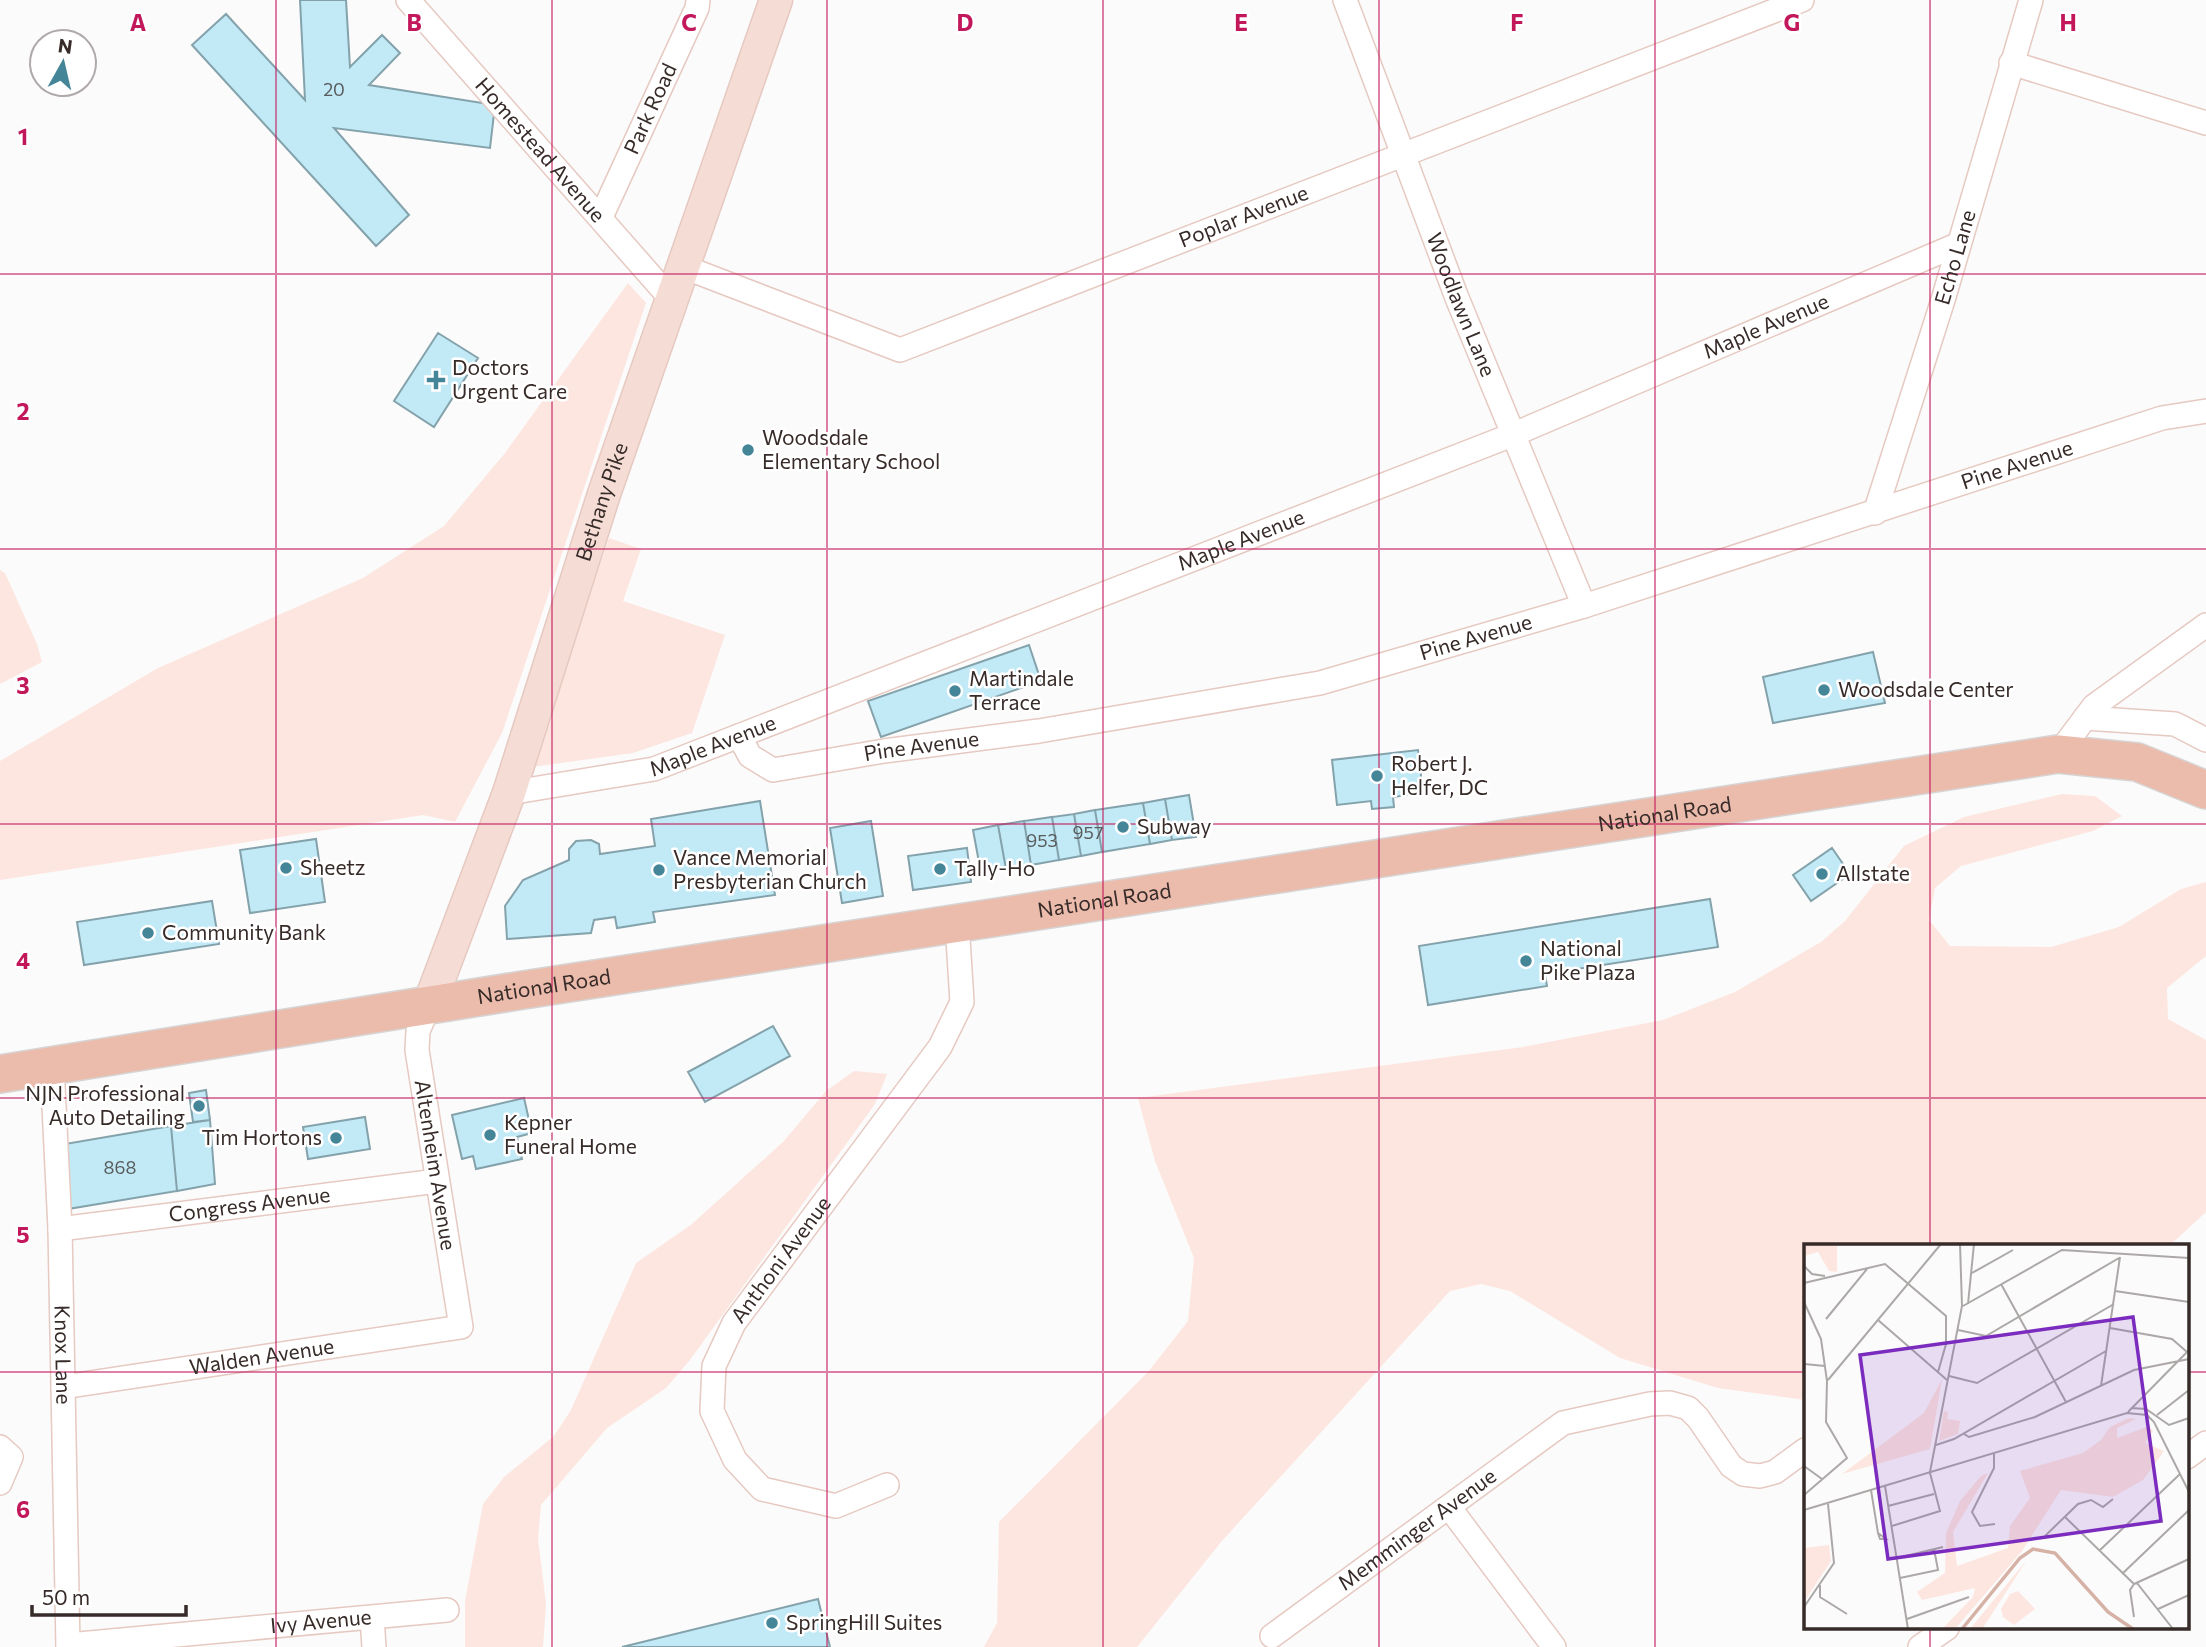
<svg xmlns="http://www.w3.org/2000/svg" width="2206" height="1647" viewBox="0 0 2206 1647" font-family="Commissioner,sans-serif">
<rect width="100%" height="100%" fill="#fbfbfb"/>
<path fill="#fde6df" d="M628,283L646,303L502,733L455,822L423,815L0,880V761L158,668L363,578L444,526L505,453Z
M609,538L641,549L623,601L725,635L692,733L633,753L532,767Z
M0,570L5,573L37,644L42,662L0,684Z
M2062,794L2095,796L2122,816L2093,831L1961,866L1935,888L1929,920L1950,946L2051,947L2119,927L2181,889L2206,882V956L2167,988L2168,1019L2206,1040V1212L2169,1246H1805V1400L1718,1388L1620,1358L1510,1291L1481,1284L1450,1291L1221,1542L1137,1647H984L997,1623L999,1522L1148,1372L1188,1321L1194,1258L1155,1161L1138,1098L1523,1047L1663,1020L1735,992L1821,942L1845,921L1904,846L1964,817Z
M854,1071L887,1074L875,1104L690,1360L666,1388L607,1428L541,1505L538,1539L546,1604L543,1647H465V1601L483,1504L504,1477L554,1436L571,1410L636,1263L692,1224L783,1142L826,1091Z"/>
<path fill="#c1eaf6" stroke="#84a2ab" stroke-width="2" d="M300,0H346L350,67L382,35L400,53L369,85L495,105L490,148L334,128L409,215L376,246L192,45L226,14L305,100Z
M438,333L478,358L434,427L394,401Z
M1029,645L1041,681L881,737L868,701Z
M1873,652L1885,703L1773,723L1763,677Z
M1418,750L1423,793L1393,797L1394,807L1372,809L1371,801L1337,805L1332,760Z
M1189,795L1196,837L1172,840L1165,799Z
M1165,799L1172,840L1150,844L1143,803Z
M760,801L775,895L653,912L655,922L617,928L615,917L594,920L591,933L507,939L505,906L523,880L569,860V849L576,841L591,840L599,844L600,854L655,846L651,819Z
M1143,803L1150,844L1102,852L1095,810Z
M1095,810L1102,852L1081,856L1074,814Z
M1074,814L1081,856L1059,860L1052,817Z
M1052,817L1059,860L1031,865L1024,821Z
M871,821L883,896L842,903L830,828Z
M1024,821L1031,865L1006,869L998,825Z
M998,825L1006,869L981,873L973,830Z
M316,839L325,902L250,913L240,850Z
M967,848L971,882L913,890L908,856Z
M1832,848L1850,874L1811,901L1793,875Z
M1710,899L1718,947L1545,974L1547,986L1428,1005L1419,946Z
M212,901L219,944L84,965L77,922Z
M773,1026L790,1056L705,1102L688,1072Z
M206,1090L210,1120L193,1122L189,1093Z
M524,1098L532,1133L517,1137L522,1159L476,1169L473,1156L462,1159L452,1115Z
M365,1117L370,1149L308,1159L303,1127Z
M210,1120L215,1184L177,1191L171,1126Z
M171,1126L177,1191L68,1209L65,1144Z
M818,1599L830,1647H622Z"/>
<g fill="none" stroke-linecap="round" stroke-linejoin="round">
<defs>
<g id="minor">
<path id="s1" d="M408,0L672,300"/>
<path id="s2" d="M1345,0L1457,298L1584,606"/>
<path d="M2011,63L2206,123"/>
<path id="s3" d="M601,217L697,8L698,0"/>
<path id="s4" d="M684,267L900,350L1802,0"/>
<path id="s5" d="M1875,513L1943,300L2031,0"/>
<path d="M2085,718L2175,724L2206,740"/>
<path id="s6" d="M739,736L750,756L773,770L884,751L1039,731L1320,683L1584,606L2162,418L2206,411"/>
<path d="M2058,754L2094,706L2206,625"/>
<path id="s7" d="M509,793L654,769L1512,435L1959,244"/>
<path id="s8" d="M52,1065L60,1229L68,1647"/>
<path id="s9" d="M60,1229L437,1181"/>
<path id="s10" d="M63,1387L461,1327L417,1050L418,1031L429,1005"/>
<path d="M0,1447L11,1457L0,1483"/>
<path d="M2187,1457L2206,1443"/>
<path id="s11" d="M887,1485L836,1506L762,1489L735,1460L712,1411L714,1366L734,1323L940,1047L962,1002L957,923"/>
<path d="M1449,1507L1554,1647"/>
<path d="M372,1618L374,1647"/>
<path id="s12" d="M1272,1636L1563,1423L1650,1404L1670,1403L1688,1408L1698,1418L1731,1466L1743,1474L1760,1476L1775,1472L1805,1450"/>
<path id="s13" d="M68,1645L447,1610"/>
<path d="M1920,1647L1947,1628"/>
</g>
<g id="secondary">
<path id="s14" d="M429,1005L509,793L604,494L776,0"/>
</g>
<g id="primary">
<path id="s15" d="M0,1074L517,991L2058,754L2137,762L2206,790"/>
</g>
</defs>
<use href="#minor" stroke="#e6c9c1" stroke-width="26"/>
<use href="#secondary" stroke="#e6c9c1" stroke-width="35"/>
<use href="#primary" stroke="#d7d5d4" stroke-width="40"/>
<use href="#minor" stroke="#fff" stroke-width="23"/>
<use href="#secondary" stroke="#f5ddd5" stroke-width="32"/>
<use href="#primary" stroke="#ebbbac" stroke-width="37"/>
</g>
<path fill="none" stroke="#c2185b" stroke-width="2" stroke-opacity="0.55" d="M276,0V1647M552,0V1647M827,0V1647M1103,0V1647M1379,0V1647M1655,0V1647M1930,0V1246M0,274H2206M0,549H2206M0,824H2206M0,1098H2206M0,1372H1805M2187,1372H2206M1930,1628V1647"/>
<g fill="#448598" stroke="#fff" stroke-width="2.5">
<path d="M432.5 369.5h7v7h7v7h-7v7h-7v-7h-7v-7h7z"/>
<circle cx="748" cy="450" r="7"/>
<circle cx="1824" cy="690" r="7"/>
<circle cx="955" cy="691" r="7"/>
<circle cx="1377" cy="776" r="7"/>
<circle cx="1123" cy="827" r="7"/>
<circle cx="286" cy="868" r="7"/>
<circle cx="940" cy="869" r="7"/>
<circle cx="659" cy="870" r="7"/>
<circle cx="1822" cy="874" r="7"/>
<circle cx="148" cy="933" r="7"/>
<circle cx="1526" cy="961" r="7"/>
<circle cx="199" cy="1106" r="7"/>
<circle cx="490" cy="1135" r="7"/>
<circle cx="336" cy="1138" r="7"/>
<circle cx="772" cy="1623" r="7"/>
</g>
<g text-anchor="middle" stroke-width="5" stroke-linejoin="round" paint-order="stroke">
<g font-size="18" fill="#595b5c">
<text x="334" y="96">20</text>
<text x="1088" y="839">957</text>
<text x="1042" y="847">953</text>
<text x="120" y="1174">868</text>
</g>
<g font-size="21" fill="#362b28" stroke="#fff">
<text dy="7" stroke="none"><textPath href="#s3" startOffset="119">Park Road</textPath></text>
<text dy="7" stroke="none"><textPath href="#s1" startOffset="200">Homestead Avenue</textPath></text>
<text dy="7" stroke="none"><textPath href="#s4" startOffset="600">Poplar Avenue</textPath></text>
<text dy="7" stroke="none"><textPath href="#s5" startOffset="268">Echo Lane</textPath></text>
<text dy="7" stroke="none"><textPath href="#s2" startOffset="326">Woodlawn Lane</textPath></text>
<text dy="7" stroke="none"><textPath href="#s7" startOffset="1344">Maple Avenue</textPath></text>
<text dy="7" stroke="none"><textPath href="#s6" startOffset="1334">Pine Avenue</textPath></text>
<text dy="7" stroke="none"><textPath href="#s14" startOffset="532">Bethany Pike</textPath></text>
<text dy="7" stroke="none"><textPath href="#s7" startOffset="777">Maple Avenue</textPath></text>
<text dy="7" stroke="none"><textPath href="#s6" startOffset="766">Pine Avenue</textPath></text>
<text dy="7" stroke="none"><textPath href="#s7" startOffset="210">Maple Avenue</textPath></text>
<text dy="7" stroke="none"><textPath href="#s6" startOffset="200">Pine Avenue</textPath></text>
<text dy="7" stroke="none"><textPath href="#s15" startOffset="1685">National Road</textPath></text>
<text dy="7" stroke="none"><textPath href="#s15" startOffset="1118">National Road</textPath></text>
<text dy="7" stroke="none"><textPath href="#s15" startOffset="551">National Road</textPath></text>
<text transform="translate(435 1165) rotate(81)" y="7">Altenheim Avenue</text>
<text dy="7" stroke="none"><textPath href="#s9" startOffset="191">Congress Avenue</textPath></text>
<text dy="7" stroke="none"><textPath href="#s11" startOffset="396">Anthoni Avenue</textPath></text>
<text dy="7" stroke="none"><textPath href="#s8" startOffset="290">Knox Lane</textPath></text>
<text dy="7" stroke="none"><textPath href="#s10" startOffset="201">Walden Avenue</textPath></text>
<text dy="7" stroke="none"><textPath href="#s12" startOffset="180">Memminger Avenue</textPath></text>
<text dy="7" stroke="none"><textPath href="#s13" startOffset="254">Ivy Avenue</textPath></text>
</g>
<g font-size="21" fill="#362b28" stroke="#fff" text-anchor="start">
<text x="452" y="375">Doctors<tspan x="452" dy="24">Urgent Care</tspan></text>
<text x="762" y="445">Woodsdale<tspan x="762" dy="24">Elementary School</tspan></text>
<text x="969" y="686">Martindale<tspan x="969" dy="24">Terrace</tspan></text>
<text x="1838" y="697">Woodsdale Center</text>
<text x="1391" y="771">Robert J.<tspan x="1391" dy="24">Helfer, DC</tspan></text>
<text x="1137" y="834">Subway</text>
<text x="673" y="865">Vance Memorial<tspan x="673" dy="24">Presbyterian Church</tspan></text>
<text x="300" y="875">Sheetz</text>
<text x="954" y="876">Tally-Ho</text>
<text x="1836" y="881">Allstate</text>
<text x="162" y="940">Community Bank</text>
<text x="1540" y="956">National<tspan x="1540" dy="24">Pike Plaza</tspan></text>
<text x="185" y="1101" text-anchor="end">NJN Professional<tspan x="185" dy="24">Auto Detailing</tspan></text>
<text x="504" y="1130">Kepner<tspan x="504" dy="24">Funeral Home</tspan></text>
<text x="322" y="1145" text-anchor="end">Tim Hortons</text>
<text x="786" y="1630">SpringHill Suites</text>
</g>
</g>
<g transform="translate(1804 1244)">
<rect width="385" height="385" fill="#fbfbfb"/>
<path d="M0,0H33V28L25,27L14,8L0,12ZM138,135L126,205L38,230L120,169ZM140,167L144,168L143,175L156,177L154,190L135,197ZM325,174L332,175L313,184V194L345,182L349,187L341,199L360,207L339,236L309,253L257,246L218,307L151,385H138L169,353L171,344L118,356L113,348L141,329L142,289L156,257L177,232L184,229L149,288L153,322L204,304L206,282L226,254L216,227L279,209L297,196L306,183ZM25,301L27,317L0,358V304ZM223,316L178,385H166L184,363ZM214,347L231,365L210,381L199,373L197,365L206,350Z" fill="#fde6df"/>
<path fill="none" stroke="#d6b1a6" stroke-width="3.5" d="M158,385L216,314L229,305L251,309L304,368L329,385"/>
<path fill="none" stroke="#aca8a7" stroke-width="2" d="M0,22L8,30L21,32M168,29L209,6M0,39L81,20L142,72V100L134,128M197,40L262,158M311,47L385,58M0,58L17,95L23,137L22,178L43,214L0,251M164,60L170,0M159,62L258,6L385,14M22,75L63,25M74,76L143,136M306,84L368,95L383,108M154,86L182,92L315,14M0,120L21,122M145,132L173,139L310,60M24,136L137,0M297,142L316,13M327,164L342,165L365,181L385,174M324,168L385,106M353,171L385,146M160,190L165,193L231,173L330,126L385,115M132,201L150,195L302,107M190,210V224L168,268L176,282L191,280M0,222L18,235M126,228L158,62L156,0M81,242L104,385M67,246L74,289L76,295H82L74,289M84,262L130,250M0,266L323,169L343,171L350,178L385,248M261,273L330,340M88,282L136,267L126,229M241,292L274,260L287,256L299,263L309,255M295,307L376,230M93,314L139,303M318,330L385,266M96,334L134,326L130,305M333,339L369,385M330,340L385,315M16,341V353L43,370M0,363L30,319L24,260M354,365L385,351M330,373L326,346L330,340M103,375L165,353"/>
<path fill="#7b2cbf" fill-opacity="0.15" stroke="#7b2cbf" stroke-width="3.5" d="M329,73L357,277L84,315L56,111Z"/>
<rect width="385" height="385" fill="none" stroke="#362b28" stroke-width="3.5"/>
</g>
<g font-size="23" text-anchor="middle" font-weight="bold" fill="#c2185b" stroke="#fff" stroke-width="5" stroke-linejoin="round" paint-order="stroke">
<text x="138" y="31">A</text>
<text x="414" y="31">B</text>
<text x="689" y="31">C</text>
<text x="965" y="31">D</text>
<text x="1241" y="31">E</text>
<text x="1517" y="31">F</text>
<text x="1792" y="31">G</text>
<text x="2068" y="31">H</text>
<text x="23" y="145">1</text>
<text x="23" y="420">2</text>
<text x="23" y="694">3</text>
<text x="23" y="969">4</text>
<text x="23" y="1243">5</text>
<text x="23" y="1518">6</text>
</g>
<g transform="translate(63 63) rotate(8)"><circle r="33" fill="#ffffff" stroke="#afaaa9" stroke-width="2"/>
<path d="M0-5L12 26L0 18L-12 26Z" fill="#448598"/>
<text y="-10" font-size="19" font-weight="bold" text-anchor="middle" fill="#362b28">N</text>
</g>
<path d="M32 1605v10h154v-10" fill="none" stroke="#362b28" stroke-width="3.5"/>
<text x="42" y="1605" font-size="21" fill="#362b28" stroke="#ffffff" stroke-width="5" paint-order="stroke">50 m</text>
</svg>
